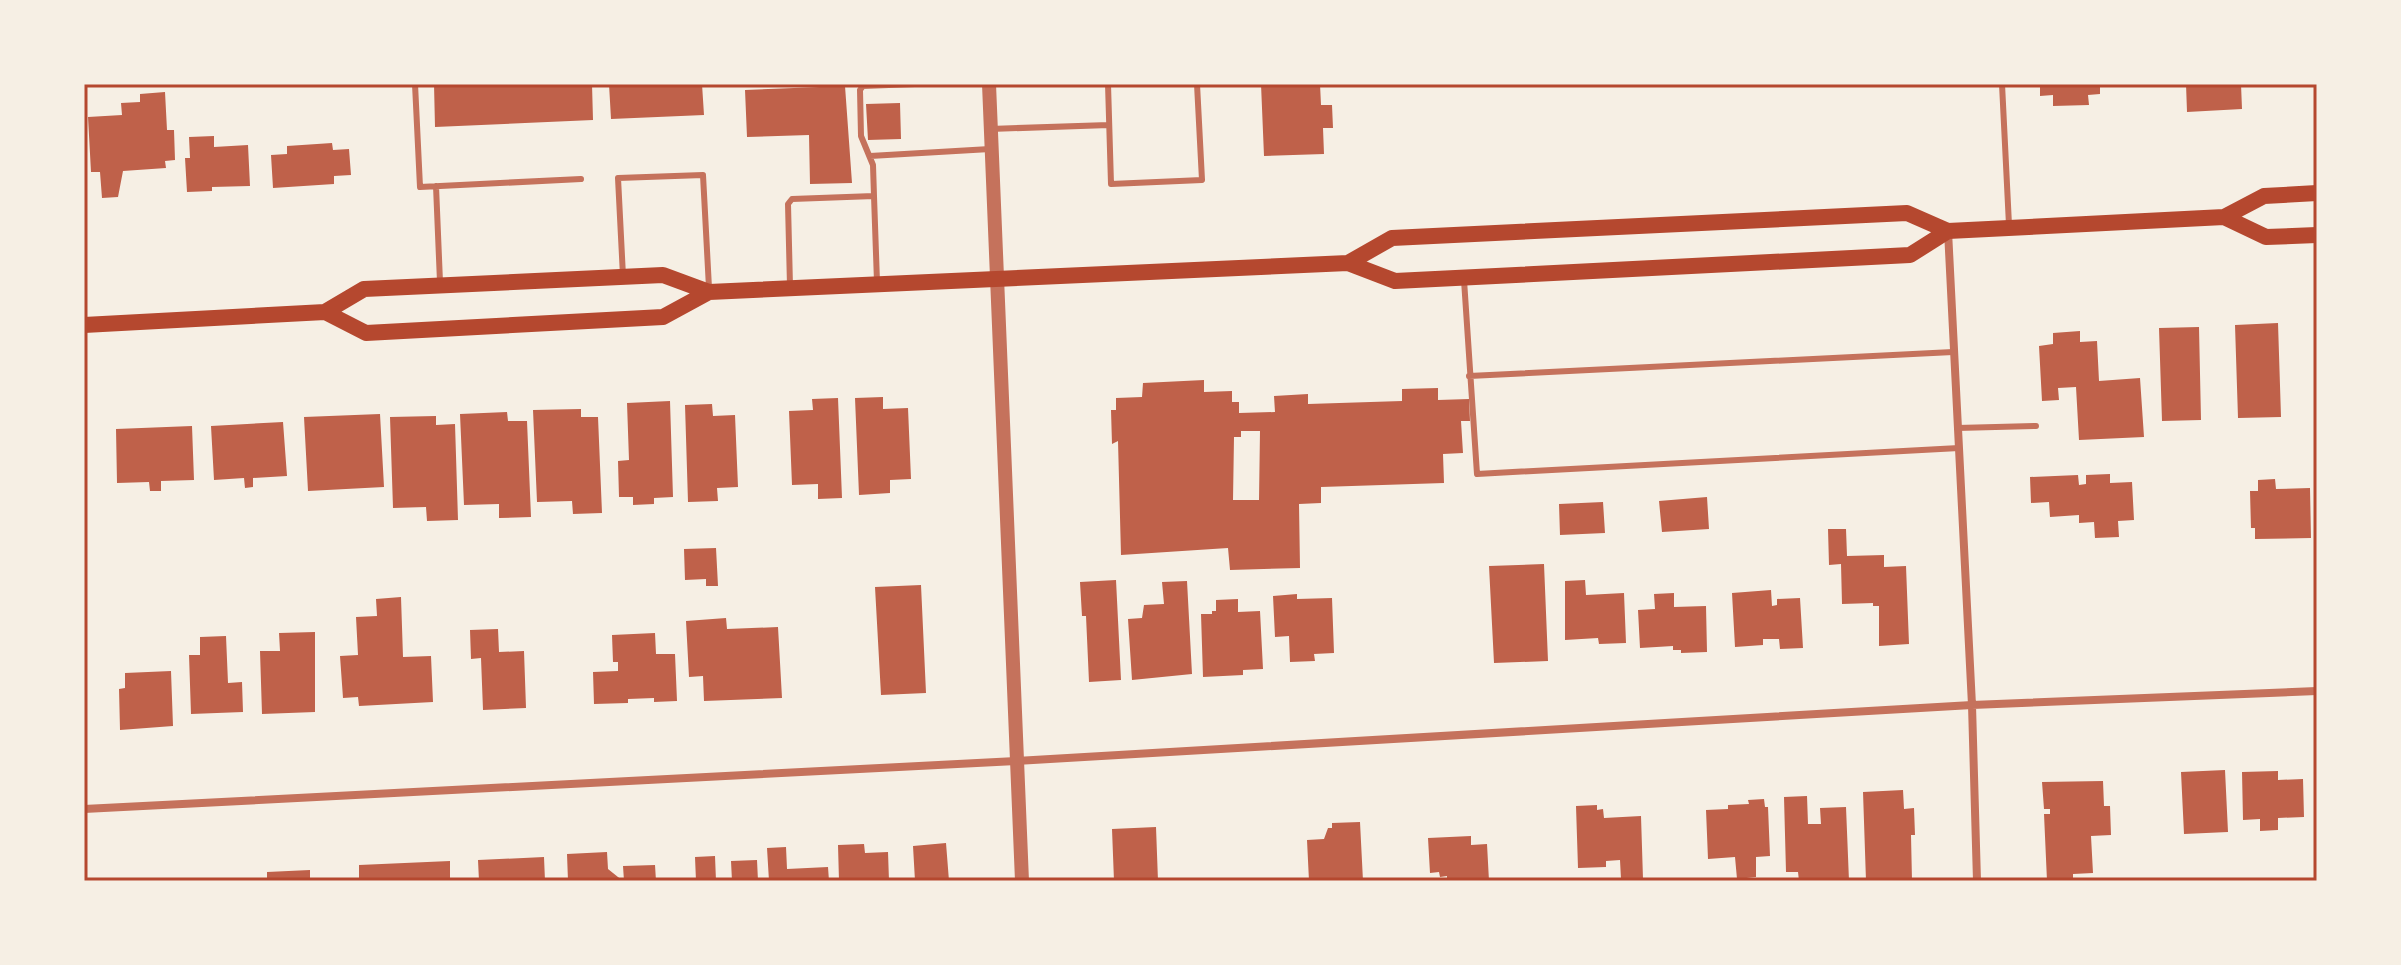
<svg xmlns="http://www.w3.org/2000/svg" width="2401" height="965" viewBox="0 0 2401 965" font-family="'Roboto Condensed',sans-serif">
<rect width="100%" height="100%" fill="#f6efe4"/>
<path fill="#bf614a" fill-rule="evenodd" d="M434,84H592L593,120L435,127Z
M609,84H702L704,115L611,119Z
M1261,84H1320L1321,105H1332L1333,128H1323L1324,154L1264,156Z
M2040,84H2100V94L2088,95L2089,105L2053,106V95L2040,96Z
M2186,84H2241L2242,109L2187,112Z
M845,86L852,183L810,184L809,135L747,137L745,90Z
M165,92L167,130H174L175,160L165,161L166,168L123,171L118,197L102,198L100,172H91L88,117L122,115L121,103L140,102V94Z
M900,103L901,139L868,140L866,104Z
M214,136V147L248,145L250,186L212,187V191L187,192L185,158H190L189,137Z
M332,143L333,150L349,149L351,175L334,176V184L273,188L271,155L287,154V146Z
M2278,323L2281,417L2238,418L2235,325Z
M2199,327L2201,420L2162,421L2159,328Z
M2080,331V342L2097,341L2099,381L2140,378L2144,437L2079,440L2076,387L2058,388L2059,400L2042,401L2039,346L2053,344V333Z
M1204,380V392L1232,391V402H1239V413L1275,412L1274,396L1308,394V404L1402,401V389L1438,388V400L1469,399L1470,421H1461L1463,453L1443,454L1444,483L1321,487V503L1299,504L1300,568L1230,570L1228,548L1121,555L1118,441L1112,444L1111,410H1116V398L1142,397L1143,383ZM1241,431H1260L1259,500H1233L1234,437H1241Z
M883,397V409L908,408L911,479L890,480V493L859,495L855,398Z
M838,398L842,498L818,499V484L792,485L789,411L813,410L812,399Z
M670,401L673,497L654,498V504L633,505V497H619L618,461L629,460L627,403Z
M712,404L713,416L735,415L738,487L717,488L718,501L688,502L685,405Z
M581,409V417H598L602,513L573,514L572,501L537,502L533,410Z
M507,412L508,421H527L531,517L499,518V504L464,505L460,414Z
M380,414L384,487L308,491L304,417Z
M436,416V425L455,424L458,520L427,521L426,507L393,508L390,417Z
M283,422L287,476L253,478V487L245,488L244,478L214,480L211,426Z
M192,426L194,480L161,481V491H150L149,482L117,483L116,429Z
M2110,474V483L2132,482L2134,520L2118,521L2119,537L2095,538L2094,522L2079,523V515L2050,517L2049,502L2031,503L2030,477L2078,475L2079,485L2086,484V475Z
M2275,479L2276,489L2310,488L2311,538L2255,539V528H2251L2250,491H2258V480Z
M1707,497L1709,529L1662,532L1659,501Z
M1603,502L1605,533L1560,535L1559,504Z
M1828,529H1846L1847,556L1884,555V567L1906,566L1909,644L1879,646V606H1873V603L1842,604L1841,564L1829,565Z
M716,548L718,586H706V579L685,580L684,549Z
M1544,564L1548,661L1494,663L1489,566Z
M1116,580L1121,680L1089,682L1086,616H1082L1080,582Z
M1585,580L1586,595L1624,593L1626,643L1599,644L1598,638L1565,640V581Z
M1187,581L1192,674L1132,680L1128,619L1142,618L1144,605L1164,604L1162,582Z
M921,585L926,693L881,695L875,587Z
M1771,590L1772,606L1777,605V599L1800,598L1803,648L1780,649L1779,639H1763V645L1735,647L1732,593Z
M1674,593V607L1706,606L1707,652L1681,653V650H1673V646L1640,648L1638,610L1655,609L1654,594Z
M1297,594V599L1332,598L1334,653L1314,654L1315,661L1290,662L1289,636L1275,637L1273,596Z
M401,597L403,657L431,656L433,702L359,706L358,697L343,698L340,656L358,655L356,617L377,616L376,599Z
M1238,599V612L1260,611L1263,669L1243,670V675L1203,677L1201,614H1212V611H1216V600Z
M726,618L727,629L778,627L782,698L704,701L703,676L689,677L686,621Z
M498,629L499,652L524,651L526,708L483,710L481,658L471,659L470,630Z
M315,632V712L262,714L260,651H280L279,633Z
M655,633L656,654H675L677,701L654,702V698L628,699V703L594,704L593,672L618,671V662H613L612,635Z
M226,636L228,683L242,682L243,712L191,714L189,655H200V637Z
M171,671L173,726L120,730L119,689L125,688V673Z
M2225,770L2228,832L2184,834L2181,772Z
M2278,771V780L2303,779L2304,817L2278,818V830L2260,831V819L2243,820L2242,772Z
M2103,781L2104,806H2110L2111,835L2091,836L2093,873L2073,874V881H2047L2044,814H2050V809H2044L2042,782Z
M1903,790L1904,809L1914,808L1915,835H1911L1912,881H1866L1863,792Z
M1807,796L1808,824H1821L1820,808L1846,807L1849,881H1799L1798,872H1786L1784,797Z
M1764,799L1765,807H1768L1770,856L1756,857V877L1737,879L1735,857L1708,859L1706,810L1728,809V805L1749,804L1748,800Z
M1597,805V810L1603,809L1604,818L1641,816L1643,879H1621L1620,860L1606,861V867L1578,868L1576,806Z
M1360,822L1363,881H1309L1307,840L1324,839L1328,828H1332V823Z
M1156,827L1158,881H1114L1112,829Z
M1471,836V845L1487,844L1489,881H1447V876L1440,877L1439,872L1430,873L1428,838Z
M946,843L949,881H915L913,846Z
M864,844L865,853L888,852L889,881H839L838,845Z
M786,847L787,869L828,867L829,881H769L767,848Z
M607,852L608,869L623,881H568L567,854Z
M715,856L716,881H696L695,857Z
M544,857L545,881H479L478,860Z
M757,860L758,881H732L731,861Z
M450,861V881H359V865Z
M655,865L656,881H624L623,866Z
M310,870V881H267V872Z"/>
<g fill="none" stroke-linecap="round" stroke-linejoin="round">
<path stroke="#c5725c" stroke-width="6" d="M415,84L420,187L581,179
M1108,84L1111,184L1202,180L1197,84
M2002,84L2009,225
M990,129L1109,125
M870,156L990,149
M436,186L440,282
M874,196L873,165L861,136L860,90L863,86L915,84
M623,276L618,178L703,175L709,288
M1464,280L1477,474L1959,448
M790,286L788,204L792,199L874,196L877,282
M1469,376L1953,352
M1957,428L2036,426"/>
<path stroke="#c5725c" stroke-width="8" d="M1948,231L1972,705L1977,881
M84,809L1016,761L1972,705L2317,691"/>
<path stroke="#c5725c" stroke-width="14" d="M989,84L1022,881"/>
<path stroke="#b5482f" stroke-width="16" d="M2224,217L2266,237L2317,235
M1348,263L1392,238L1907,213L1948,231L2224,217L2264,196L2317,193
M325,312L366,333L663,317L709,292
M84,325L325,312L364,289L663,275L709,292L1348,263L1395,281L1910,255L1948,231"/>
</g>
<rect width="2401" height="965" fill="none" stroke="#f6efe4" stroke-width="172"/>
<rect x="86" y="86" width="2229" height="793" fill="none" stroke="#b5482f" stroke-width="3"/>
</svg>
